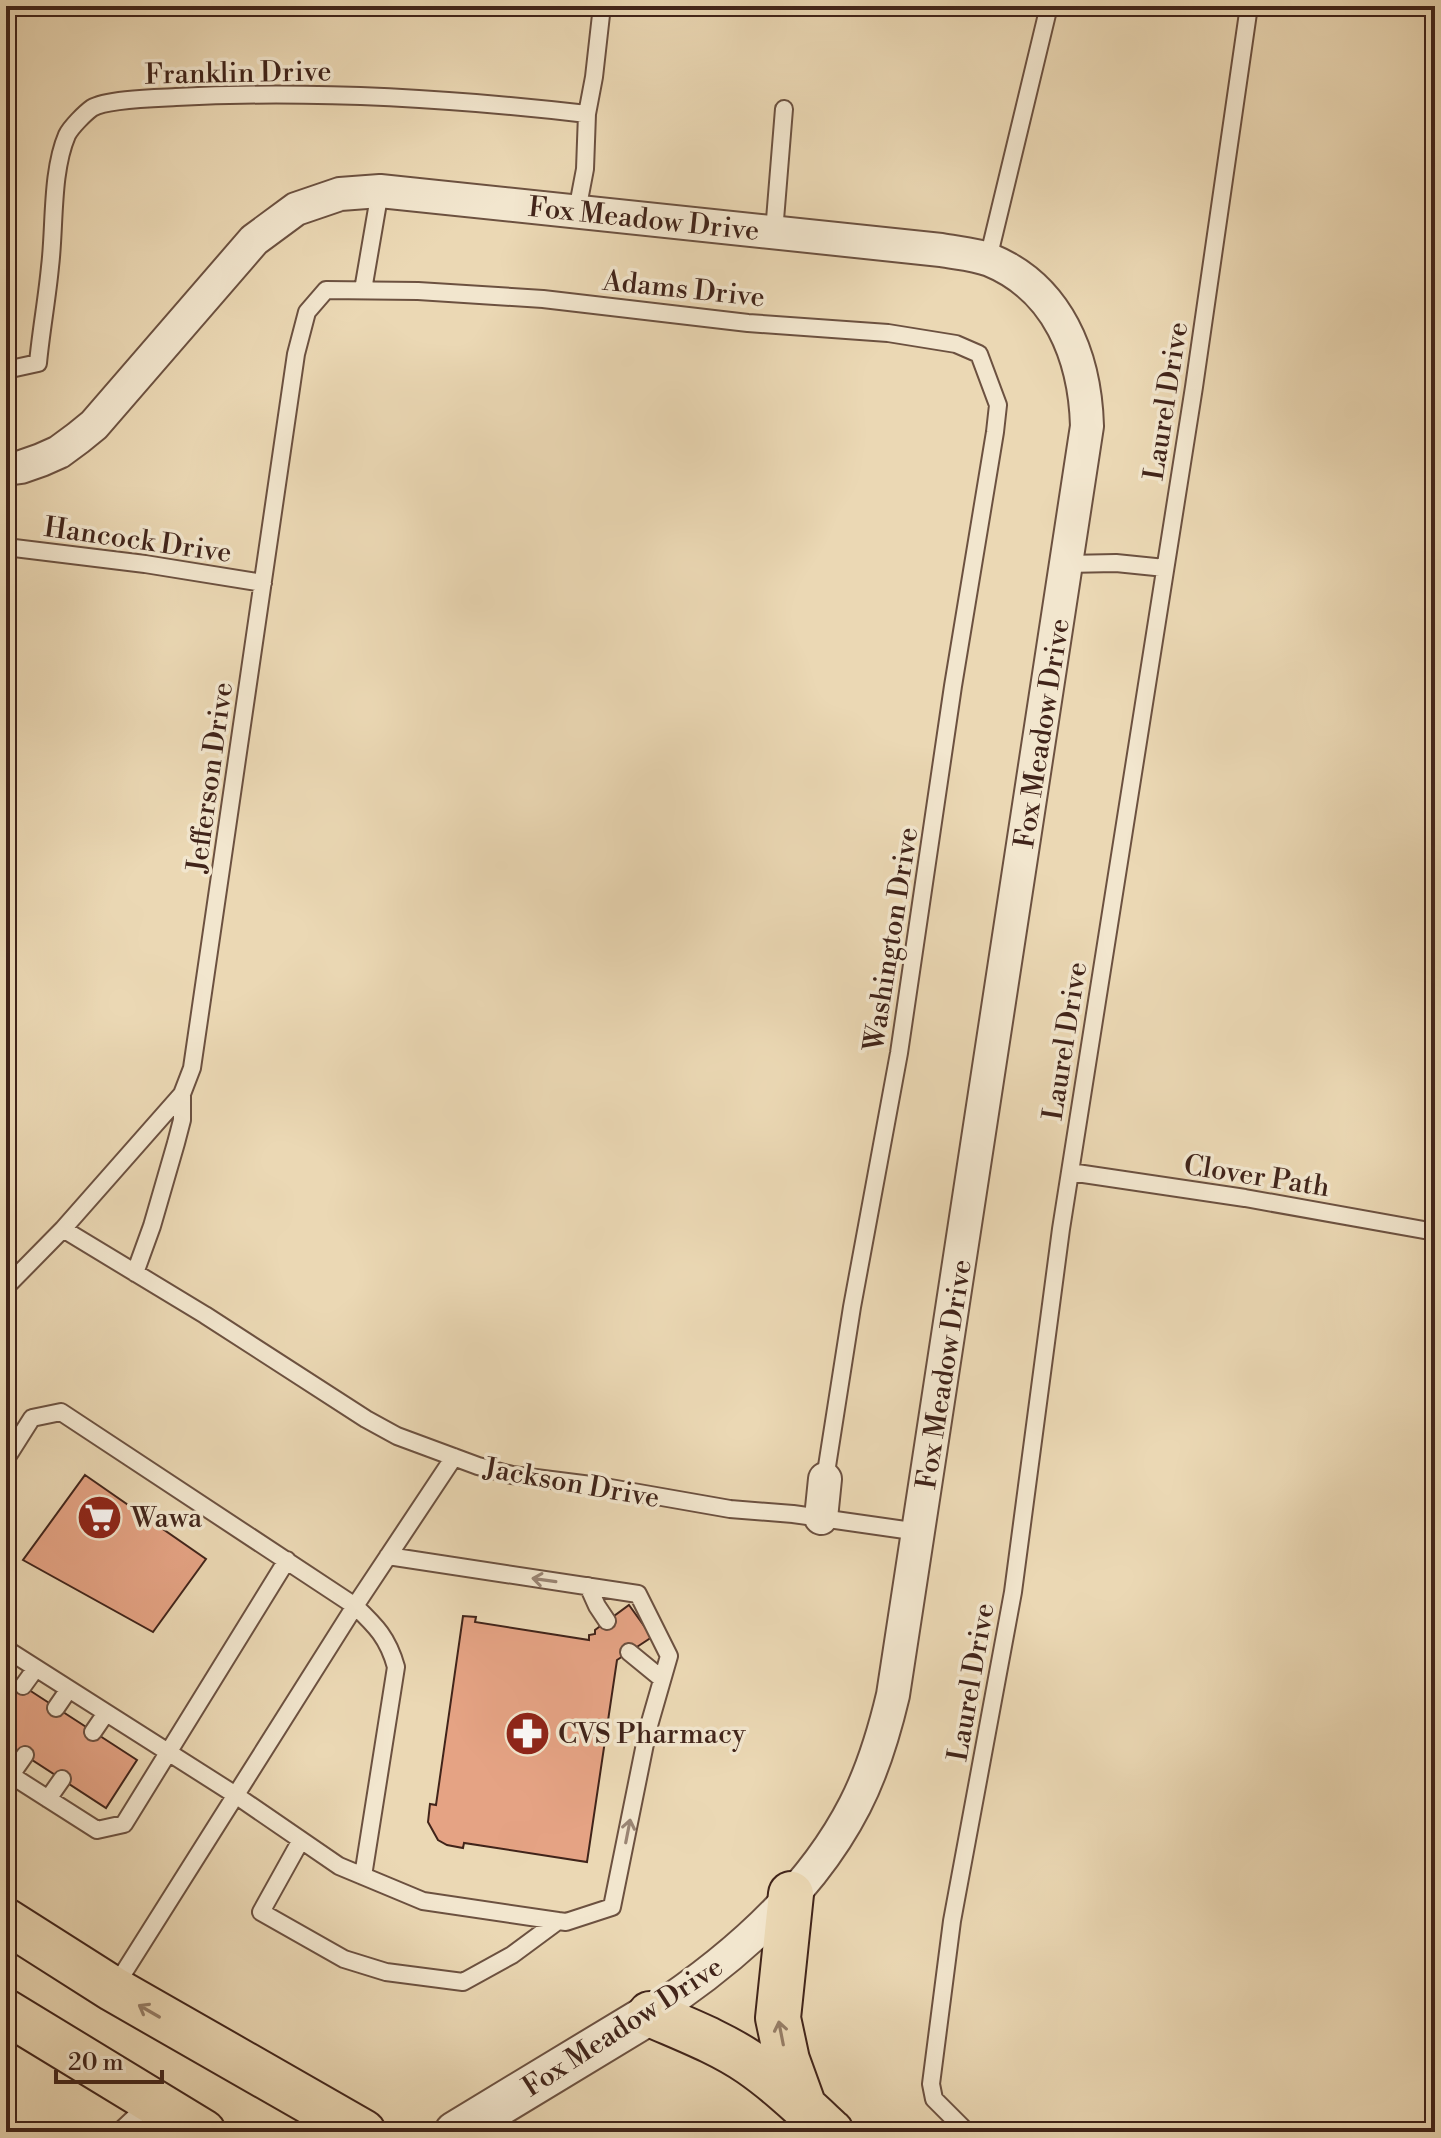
<svg xmlns="http://www.w3.org/2000/svg" width="1441" height="2138" viewBox="0 0 1441 2138" font-family="'Libre Bodoni',serif">
<rect width="100%" height="100%" fill="#ebd8b4"/>
<filter id="stains"><feTurbulence type="fractalNoise" baseFrequency=".0025" numOctaves="4"/><feColorMatrix values="0 0 0 0 .2 0 0 0 0 .09 0 0 0 0 .02 0 0 0 .5 -.17"/></filter>
<radialGradient id="worn" r=".72"><stop offset=".6" stop-color="#630" stop-opacity="0"/><stop offset="1" stop-color="#630" stop-opacity=".3"/></radialGradient>
<path fill="#e5a384" stroke="#41241a" stroke-width="2" d="M85,1475L206,1559L153,1632L23,1560Z
M629,1605L652,1637L617,1660L587,1862L464,1843L463,1848L447,1845L438,1840L428,1822L430,1804L436,1805L463,1616L476,1617L475,1622L589,1640V1635L595,1634V1630Z
M6,1675L137,1760L106,1808L6,1743Z"/>
<g fill="none" stroke-linecap="round" stroke-linejoin="round">
<defs>
<path id="service" d="M577,211L585,169L587,114L594,77L602,6
M774,232L784,109
M988,259L1049,6
M363,290L380,191
M6,370L38,363C41,331 47,299 50,267C55,227 51,172 67,135C71,127 85,113 92,108C106,99 157,98 176,97C313,90 450,98 587,114
M6,547L145,564L263,583
M1066,564L1116,563L1165,568
M1070,1172L1245,1198L1435,1232
M63,1229L205,1315L366,1419L397,1436L478,1466L512,1475L599,1486L730,1509L793,1514L919,1532
M135,1273L152,1226L176,1143L182,1120V1094L192,1068L296,354L307,312L326,290L418,291L543,299L748,323L888,333L956,344L979,354L998,405L995,432L953,686L899,1053L852,1307L825,1479
M6,1287L63,1229L182,1094
M6,1459L32,1418L61,1412L355,1606C376,1626 388,1638 396,1667L363,1876
M588,1586L597,1606L607,1621
M6,1649L234,1794L339,1866L423,1901L558,1921L566,1922L612,1907L648,1729L669,1656L638,1594L388,1556
M629,1652L662,1679
M23,1686L36,1668
M56,1708L69,1689
M93,1732L106,1713
M6,1772L97,1830L124,1824L287,1560
M11,1775L25,1755
M48,1799L62,1779
M301,1840L261,1912L344,1959L386,1972L463,1982L512,1955L558,1921
M114,1988L355,1606L454,1457
M119,2132L150,2103
M967,2132L934,2099L931,2084L952,1921L1013,1592L1061,1229L1194,387L1249,6"/>
<path id="minor" d="M6,469L21,467L41,460L59,452L78,438L94,425L254,240L296,209L340,194L380,191L941,250C957,253 975,254 990,260C1058,288 1085,356 1087,426L893,1695C884,1733 873,1770 855,1805C810,1893 731,1961 650,2014
M821,1518L825,1479"/>
<path id="tertiary" d="M455,2132L650,2014"/>
<path id="trunk" d="M791,1894L778,2018L787,2060L804,2107
M6,1921L113,1989L363,2132
M6,2012L203,2132
M650,2014C684,2029 719,2042 750,2063C779,2083 805,2108 831,2132"/>
</defs>
<use href="#service" stroke="#6c5140" stroke-width="20"/>
<use href="#minor" stroke="#6c5140" stroke-width="36"/>
<use href="#tertiary" stroke="#6c5140" stroke-width="44"/>
<use href="#trunk" stroke="#41241a" stroke-width="48"/>
<use href="#service" stroke="#f2e6ce" stroke-width="16"/>
<use href="#minor" stroke="#f2e6ce" stroke-width="32"/>
<use href="#tertiary" stroke="#f2e6ce" stroke-width="40"/>
<use href="#trunk" stroke="#ebd8b4" stroke-width="44"/>
</g>
<defs><path id="oneway-shaft" d="M-6 0H5M1.5-3L5.5 0L1.5 3" fill="none" stroke-width="1.6" stroke-linecap="round" stroke-linejoin="round" transform="scale(2)"/></defs>
<g stroke="#9a8574">
<use href="#oneway-shaft" transform="translate(544 1580) rotate(-172)"/>
<use href="#oneway-shaft" transform="translate(628 1831) rotate(-79)"/>
</g>
<g stroke="#967e67">
<use href="#oneway-shaft" transform="translate(149 2011) rotate(-150)"/>
<use href="#oneway-shaft" transform="translate(781 2033) rotate(-101)"/>
</g>
<defs>
<symbol id="supermarket-disc" viewBox="-11 -11 22 22"><circle r="9.5" fill="#8f2418" stroke="#f2e6ce"/><path d="M-6-5.5h2.5l.6 2H6L4.5 2H-2.5L-4.4-4H-6ZM-1.5 3.2a1.3 1.3 0 1 0 .1 0ZM3 3.2a1.3 1.3 0 1 0 .1 0Z" fill="#fff"/></symbol>
<symbol id="pharmacy-disc" viewBox="-11 -11 22 22"><circle r="9.5" fill="#8f2418" stroke="#f2e6ce"/><path d="M-2-6h4v4h4v4h-4v4h-4v-4h-4v-4h4Z" fill="#fff"/></symbol>
</defs>
<g fill-rule="evenodd">
<use href="#supermarket-disc" x="74" y="1492" width="51" height="51"/>
<use href="#pharmacy-disc" x="502" y="1708" width="51" height="51"/>
</g>
<g text-anchor="middle" stroke-width="7" stroke-linejoin="round" paint-order="stroke">
<g font-size="28" fill="#41241a" stroke="#f2e6ce">
<text transform="translate(238 72) rotate(-1)" y="10">Franklin Drive</text>
<text transform="translate(644 218) rotate(6)" y="10">Fox Meadow Drive</text>
<text transform="translate(684 288) rotate(6)" y="10">Adams Drive</text>
<text transform="translate(1165 401) rotate(-81)" y="10">Laurel Drive</text>
<text transform="translate(138 539) rotate(8)" y="10">Hancock Drive</text>
<text transform="translate(1041 733) rotate(-81)" y="10">Fox Meadow Drive</text>
<text transform="translate(209 777) rotate(-82)" y="10">Jefferson Drive</text>
<text transform="translate(890 939) rotate(-81)" y="10">Washington Drive</text>
<text transform="translate(1064 1041) rotate(-81)" y="10">Laurel Drive</text>
<text transform="translate(1257 1175) rotate(9)" y="10">Clover Path</text>
<text transform="translate(943 1374) rotate(-81)" y="10">Fox Meadow Drive</text>
<text transform="translate(572 1482) rotate(10)" y="10">Jackson Drive</text>
<text transform="translate(970 1682) rotate(-80)" y="10">Laurel Drive</text>
<text transform="translate(622 2026) rotate(-33)" y="10">Fox Meadow Drive</text>
</g>
<g font-size="28" fill="#41241a" stroke="#f2e6ce" text-anchor="start">
<text x="131" y="1527">Wawa</text>
<text x="558" y="1743">CVS Pharmacy</text>
</g>
</g>
<rect width="1441" height="2138" fill="none" stroke="#ebd8b4" stroke-width="32"/>
<rect x="8" y="8" width="1425" height="2122" fill="none" stroke="#41241a" stroke-width="4"/>
<rect x="16" y="16" width="1409" height="2106" fill="none" stroke="#41241a" stroke-width="2"/>
<path d="M56 2070v12h106v-12" fill="none" stroke="#41241a" stroke-width="4"/>
<text x="68" y="2070" font-size="24" fill="#41241a" stroke="#f2e6ce" stroke-width="6" paint-order="stroke">20 m</text>
<rect width="100%" height="100%" filter="url(#stains)"/>
<rect width="100%" height="100%" fill="url(#worn)"/>
</svg>
